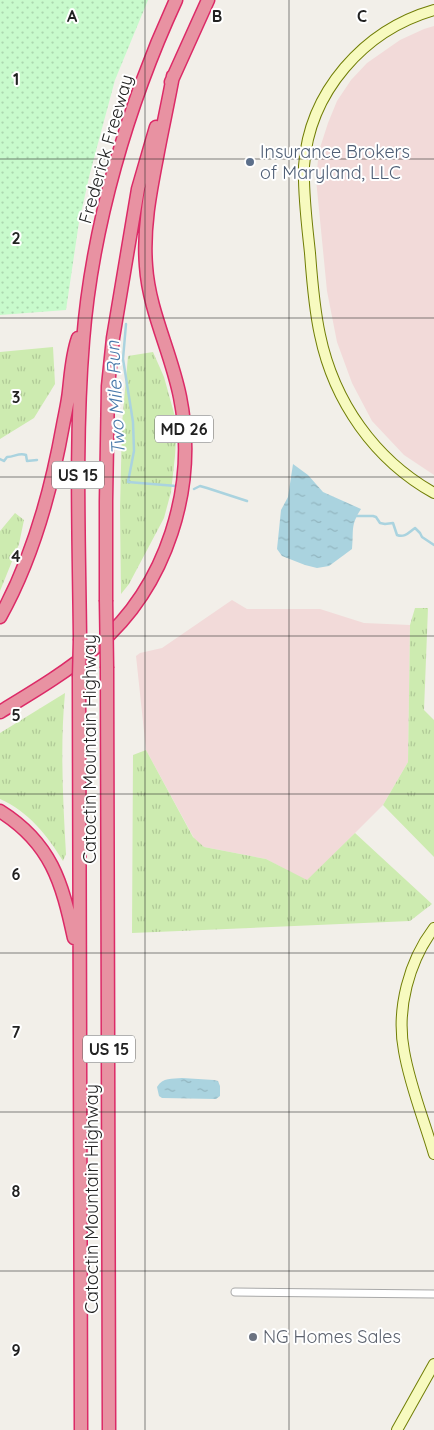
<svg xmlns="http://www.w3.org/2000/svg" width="434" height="1430" viewBox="0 0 434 1430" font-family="Quicksand,sans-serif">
<defs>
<pattern id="grass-tufts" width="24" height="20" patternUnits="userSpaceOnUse" patternTransform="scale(1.25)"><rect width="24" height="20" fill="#cdebb0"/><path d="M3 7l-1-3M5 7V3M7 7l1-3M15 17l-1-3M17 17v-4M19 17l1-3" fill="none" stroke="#b0c997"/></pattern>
<pattern id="park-dots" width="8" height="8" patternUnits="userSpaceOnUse" patternTransform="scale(1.25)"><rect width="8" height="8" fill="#c8facc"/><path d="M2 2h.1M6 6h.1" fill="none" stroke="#acd6af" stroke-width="1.8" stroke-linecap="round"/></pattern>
<pattern id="water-ripples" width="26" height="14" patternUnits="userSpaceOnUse" patternTransform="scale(1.25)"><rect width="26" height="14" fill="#aad3df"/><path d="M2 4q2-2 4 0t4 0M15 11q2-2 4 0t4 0" fill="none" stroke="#92b5bf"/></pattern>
</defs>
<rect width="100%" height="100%" fill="#f2efe9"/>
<path fill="#f2dad9" d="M434,26V475L404,455L372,421L352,383L337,342L327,291L316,179L319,151L328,123L337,101L351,80L367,63L400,40L424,29Z
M232,600L247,609H320L364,623L410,625L408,762L383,805L307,881L266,859L204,847L195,840L146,750L136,656L140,653L162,648Z"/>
<path fill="url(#grass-tufts)" d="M53,347L55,384L34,418L0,439V352Z
M153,352L164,377L177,424L175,456L171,492L164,518L129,584L121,594L120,511L122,424L128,356Z
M15,513L24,520L19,544L0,591V531Z
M415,608H428L424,710L434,720V857L383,805L408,762L410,625Z
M65,693C60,746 63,801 66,854L63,861C47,835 29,812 0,799V733Z
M146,750L193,837L204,847L266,859L307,880L355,833L432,904L410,921L132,933L133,755Z"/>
<path fill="url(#park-dots)" d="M0,0H148L115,80L90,173L79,222L66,310L0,315Z"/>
<path fill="url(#water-ripples)" d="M293,464L308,475L323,492L361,509C350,526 354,530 352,549L329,566L317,568L305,565L282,556L277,549L281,510L288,497Z
M182,1078L214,1080L218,1081L220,1086V1096L216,1099L162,1098L159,1096L157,1087C163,1077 172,1079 182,1078Z"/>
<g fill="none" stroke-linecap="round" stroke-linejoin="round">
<path stroke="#aad3df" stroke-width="2.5" d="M126,324L123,359L133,422L134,451L128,482L176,486
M0,459L4,461L7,457C15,457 19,452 26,455L27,461L37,460
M194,489L200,486L207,488L247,501
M356,516H373L376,517L380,523L385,524L393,523L397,535C405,538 409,532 415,528L420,533L422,537L434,545"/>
<defs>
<path id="street" d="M235,1292L434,1294"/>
<path id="secondary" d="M434,10C364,30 309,92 304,166C303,195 307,224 310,253C312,280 314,308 320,335C334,402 375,460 434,493
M434,928C409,961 396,1009 404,1051C410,1086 424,1120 434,1154
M397,1430L434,1364"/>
<path id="highway" d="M171,82L208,0
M106,600V501L108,386L113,338L138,189L156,127
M0,617C33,558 51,492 63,425C65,414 68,402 69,391C71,373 72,355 78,338
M80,639C79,540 75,440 83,341C92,226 128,104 176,0
M107,668L109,1430
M79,677L81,1430
M0,712C33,692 67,672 97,646C167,586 198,487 180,397C171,352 149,311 146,266C143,229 150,193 157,157C162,130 168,103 173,76
M0,811C51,843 62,882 74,938"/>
</defs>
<use href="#street" stroke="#a9a9a9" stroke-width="9"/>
<use href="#secondary" stroke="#707d05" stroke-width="12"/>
<use href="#highway" stroke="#dc2a67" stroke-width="15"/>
<use href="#street" stroke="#fff" stroke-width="7"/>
<use href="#secondary" stroke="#f7fabf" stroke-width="10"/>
<use href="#highway" stroke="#e892a2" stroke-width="12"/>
<defs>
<path id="highway-bridge" d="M106,600L107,668
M79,677L80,639"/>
</defs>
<use href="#highway-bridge" stroke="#dc2a67" stroke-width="15" stroke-linecap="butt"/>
<use href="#highway-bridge" stroke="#e892a2" stroke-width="12"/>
</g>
<path fill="none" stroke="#222" stroke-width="1" stroke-opacity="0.55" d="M145,0V1430M289,0V1430M0,159H434M0,318H434M0,477H434M0,636H434M0,794H434M0,953H434M0,1112H434M0,1271H434"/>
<circle fill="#5c6f8a" stroke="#fff" stroke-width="2" cx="250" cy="162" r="5"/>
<circle fill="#6b7280" stroke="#fff" stroke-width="2" cx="253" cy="1337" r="5"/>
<g text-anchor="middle" stroke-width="4" stroke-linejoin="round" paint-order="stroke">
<g fill="#fff" stroke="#646464" stroke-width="1">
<rect x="155" y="415.5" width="58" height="27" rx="4"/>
<rect x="52" y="461.5" width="52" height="27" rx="4"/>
<rect x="83" y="1035.5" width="52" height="27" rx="4"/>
</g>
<g font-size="16" font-weight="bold" fill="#222">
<text x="184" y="435">MD 26</text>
<text x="78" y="481">US 15</text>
<text x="109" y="1055">US 15</text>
</g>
<g font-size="18" fill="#222" stroke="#fff">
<text transform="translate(106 149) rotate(-74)" y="6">Frederick Freeway</text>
<text transform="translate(90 749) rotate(-90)" y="6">Catoctin Mountain Highway</text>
<text transform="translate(92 1199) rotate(-90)" y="6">Catoctin Mountain Highway</text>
</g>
<g font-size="18" fill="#4e5e75" stroke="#fff" text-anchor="start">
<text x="260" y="158">Insurance Brokers<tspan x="260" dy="21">of Maryland, LLC</tspan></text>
</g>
<g font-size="18" fill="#5b616d" stroke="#fff" text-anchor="start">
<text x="263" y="1343">NG Homes Sales</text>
</g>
<g font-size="19" font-style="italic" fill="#4a7aab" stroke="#fff">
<text transform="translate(115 398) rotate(-93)" y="7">Two Mile Run</text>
</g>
</g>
<g font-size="16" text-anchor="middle" font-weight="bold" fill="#222" stroke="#fff" stroke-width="4" stroke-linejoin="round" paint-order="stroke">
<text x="72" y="22">A</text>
<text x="217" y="22">B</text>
<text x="362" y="22">C</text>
<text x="16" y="85">1</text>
<text x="16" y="244">2</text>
<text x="16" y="403">3</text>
<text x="16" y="562">4</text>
<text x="16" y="721">5</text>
<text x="16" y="880">6</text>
<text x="16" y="1038">7</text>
<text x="16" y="1197">8</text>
<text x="16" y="1356">9</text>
</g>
</svg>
